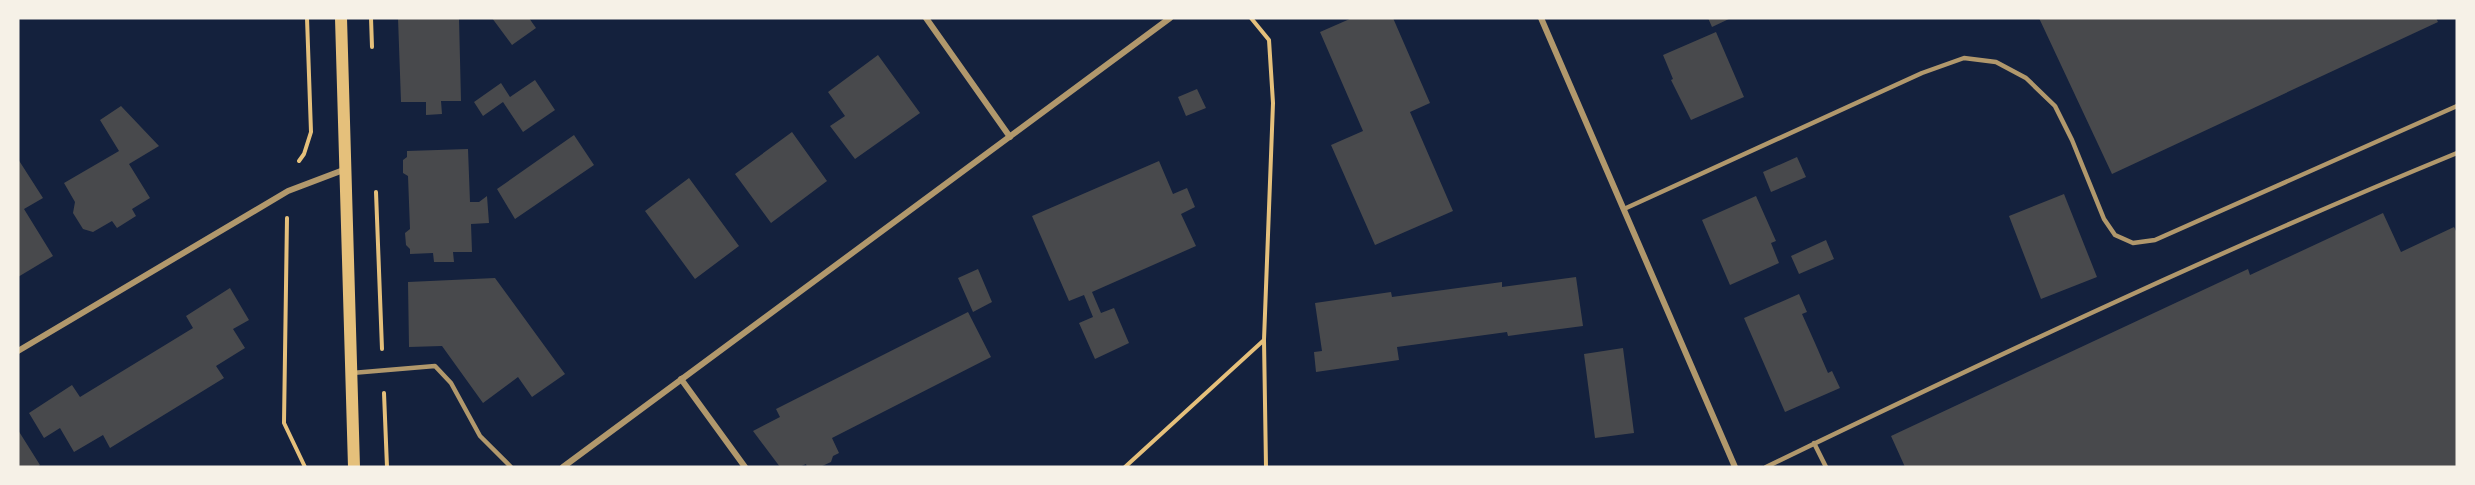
<svg xmlns="http://www.w3.org/2000/svg" width="2475" height="485" viewBox="0 0 2475 485" font-family="'Golos Text',sans-serif">
<rect width="100%" height="100%" fill="#14213d"/>
<path fill="#48494c" d="M398,18H459L461,101H441L442,114L426,115V102H401Z
M492,18H529L536,28L512,45Z
M1352,18H1393L1430,103L1410,112L1453,211L1375,245L1331,145L1363,131L1320,32Z
M1708,18H1731L1712,27Z
M2039,18H2436L2438,22L2112,174Z
M1716,32L1744,97L1691,120L1671,80L1673,79L1663,55Z
M878,55L920,113L855,159L830,126L845,116L828,92Z
M535,80L555,110L523,132L503,102L483,116L474,102L501,83L510,97Z
M1197,89L1206,108L1186,116L1178,97Z
M121,106L159,146L129,164L150,198L132,209L136,216L117,228L112,221L93,232L83,229L73,213L75,202L64,183L119,151L100,120Z
M792,132L827,181L771,223L735,174Z
M574,135L594,165L515,219L497,189Z
M468,149L470,202H479L487,196L489,223L471,224L472,252H453L454,262H434L433,253L410,254V249L406,245L405,233L410,229L408,176L403,173V160L407,157V151Z
M1797,157L1806,177L1771,192L1763,172Z
M18,159L43,198L24,209L53,256L18,277Z
M1159,161L1173,194L1187,188L1195,207L1181,214L1196,246L1092,292L1101,313L1114,308L1129,343L1095,359L1079,323L1093,317L1084,295L1069,301L1032,216Z
M689,178L739,246L695,279L645,211Z
M2064,194L2097,277L2041,299L2009,216Z
M1756,196L1776,241L1771,243L1779,263L1730,285L1702,220Z
M2383,213L2401,252L2454,227L2457,233V467H1905L1891,436L2248,269L2250,275Z
M1826,240L1834,259L1799,274L1791,256Z
M978,269L992,302L973,312L958,278Z
M1576,277L1583,326L1508,336L1507,332L1397,347L1399,360L1316,372L1314,352L1322,351L1315,303L1391,292L1392,297L1502,282V287Z
M495,278L565,374L532,397L518,377L483,403L442,346L409,347L408,282Z
M230,288L249,320L233,329L245,348L216,366L224,378L110,448L103,435L74,452L60,428L44,438L29,413L72,385L80,397L193,328L186,316Z
M1799,294L1807,312L1802,314L1815,343L1828,373L1832,371L1840,388L1785,412L1744,318Z
M968,312L991,357L832,438L839,453L833,456L831,462L820,467H807L806,464L799,467H780L753,431L780,417L776,409Z
M1623,348L1634,433L1595,438L1584,354Z
M18,430L40,465L37,467H18Z"/>
<g fill="none" stroke-linecap="round" stroke-linejoin="round">
<path stroke="#e5c07b" stroke-width="4" d="M371,18L372,47
M1251,18L1269,40L1273,103L1264,340L1266,467
M299,161L304,154L311,132L307,18
M376,192L382,349
M287,218L284,423L305,467
M384,393L387,467
M1125,467L1264,340"/>
<path stroke="#b1986c" stroke-width="4.5" d="M1624,209L1922,73L1964,58L1996,62L2026,78L2055,106L2072,140L2104,219L2115,235L2133,243L2155,240L2457,106
M352,373L435,366L451,383L480,436L511,467
M1814,443L1826,467
M1766,467C1994,357 2223,249 2457,153"/>
<path stroke="#b1986c" stroke-width="6" d="M926,18L1010,137
M1541,18L1735,467
M18,351L288,191L346,169
M681,379L745,467
M563,467L1170,18"/>
<path stroke="#e5c07b" stroke-width="12" d="M341,18L354,467"/>
</g>
<rect width="2475" height="485" fill="none" stroke="#f6f1e7" stroke-width="39"/>
</svg>
